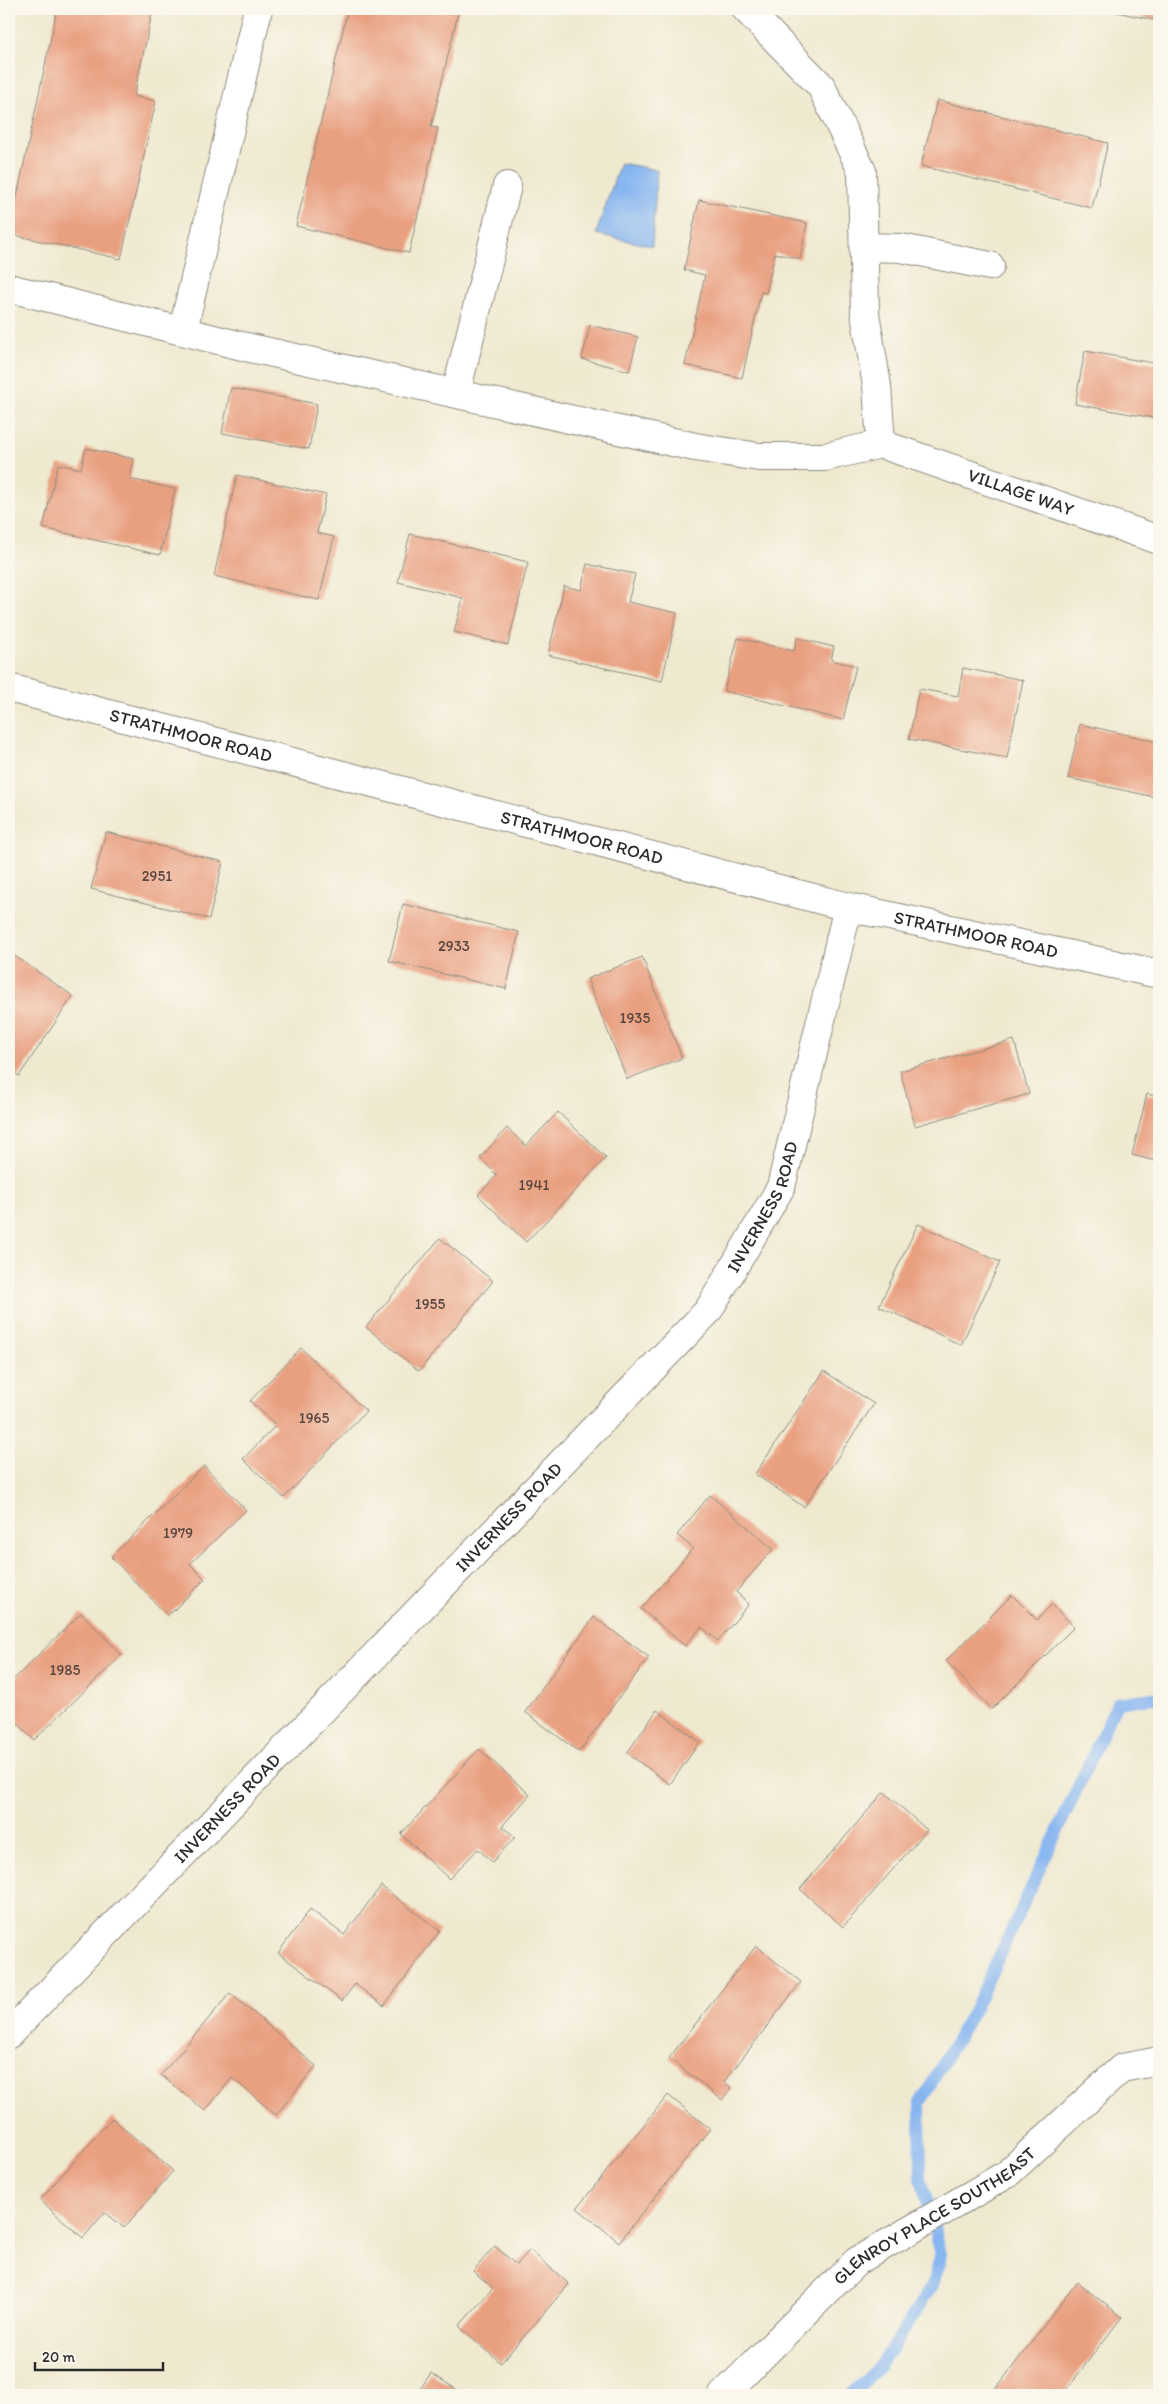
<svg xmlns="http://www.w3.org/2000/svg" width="1168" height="2404" viewBox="0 0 1168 2404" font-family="Itim,sans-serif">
<rect width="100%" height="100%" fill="#fbf7ec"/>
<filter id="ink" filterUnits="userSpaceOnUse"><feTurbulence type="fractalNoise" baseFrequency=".02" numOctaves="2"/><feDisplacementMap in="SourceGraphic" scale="10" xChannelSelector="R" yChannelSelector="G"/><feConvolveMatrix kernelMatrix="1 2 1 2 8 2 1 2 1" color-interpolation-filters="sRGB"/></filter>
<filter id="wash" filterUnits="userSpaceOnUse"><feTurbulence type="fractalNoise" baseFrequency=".0096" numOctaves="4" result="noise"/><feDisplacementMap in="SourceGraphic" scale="20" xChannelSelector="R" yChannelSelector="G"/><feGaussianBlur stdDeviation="1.12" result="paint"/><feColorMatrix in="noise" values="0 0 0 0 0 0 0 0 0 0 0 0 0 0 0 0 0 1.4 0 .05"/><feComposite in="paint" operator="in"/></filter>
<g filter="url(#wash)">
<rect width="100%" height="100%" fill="#efe9d0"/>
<path fill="#86b5f0" stroke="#58708e" d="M620,163L657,170L652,246L596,234Z"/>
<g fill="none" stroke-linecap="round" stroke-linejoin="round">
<path stroke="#86b5f0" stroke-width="12" d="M851,2395L880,2366L933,2285L941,2254L921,2178L920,2103L976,2006L1117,1703L1159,1697"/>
</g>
<g id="blocks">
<path fill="#e9a081" d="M57,9H153L134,96L156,101L121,259L9,234Z
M348,9H459L431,127L438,128L409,253L296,226Z
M1107,9H1159V21L1107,10Z
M937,100L1108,143L1092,208L921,166Z
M699,200L807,223L800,259L775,253L766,293L761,292L742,378L685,365L705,275L684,270Z
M590,325L638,337L629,371L582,359Z
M1085,351L1159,364V419L1075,404Z
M231,388L317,404L309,449L222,433Z
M86,448L134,459L130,479L175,489L160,555L43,528L58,464L81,469Z
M237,475L326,495L317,533L334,537L319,600L214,576Z
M410,534L528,562L508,645L454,632L463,598L398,582Z
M587,564L635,574L628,602L677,613L662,681L548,655L564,586L581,590Z
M738,638L794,651L797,638L834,647L831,660L856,666L843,720L724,691Z
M963,668L1023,680L1007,758L909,739L919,689L958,696Z
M1080,724L1159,742V798L1068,778Z
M106,832L223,862L209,919L91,889Z
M403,904L519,932L506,989L389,961Z
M9,952L73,996L19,1076L9,1069Z
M642,957L682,1058L627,1079L587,979Z
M1014,1040L1029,1094L915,1126L900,1071Z
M1147,1094L1159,1097V1162L1132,1155Z
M558,1112L606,1158L526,1242L478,1195L497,1175L480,1158L507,1128L526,1146Z
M918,1224L1000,1262L961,1345L879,1306Z
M440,1238L493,1281L419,1371L366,1327Z
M301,1348L366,1411L284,1498L243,1459L276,1425L250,1401Z
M824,1371L874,1404L804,1507L755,1474Z
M204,1466L246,1510L190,1564L205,1579L168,1616L111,1557Z
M710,1495L773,1549L736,1592L749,1604L718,1641L701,1627L685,1646L641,1609L693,1548L677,1535Z
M1012,1595L1037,1620L1052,1604L1074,1627L992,1709L946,1661Z
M81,1613L122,1655L34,1740L9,1714V1684Z
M594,1617L649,1657L579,1752L525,1712Z
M657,1710L700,1742L670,1784L627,1753Z
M479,1749L530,1795L502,1826L515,1837L492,1862L478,1849L449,1879L401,1834Z
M884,1792L927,1830L843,1927L800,1889Z
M381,1886L440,1931L384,2006L355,1984L342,2001L278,1953L310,1909L344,1935Z
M756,1946L801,1982L724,2082L732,2088L722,2100L669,2058Z
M230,1993L316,2066L276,2115L232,2078L205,2111L161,2075Z
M668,2095L710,2129L619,2242L577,2208Z
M112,2118L173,2171L124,2228L105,2212L83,2238L40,2200Z
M495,2246L516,2265L530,2250L569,2284L501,2363L459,2326L493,2288L473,2271Z
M1077,2282L1122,2317L1062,2395H1002L995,2390Z
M431,2373L465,2395H416Z"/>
</g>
</g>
<g filter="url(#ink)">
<use href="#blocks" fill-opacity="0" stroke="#8d8a7e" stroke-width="1"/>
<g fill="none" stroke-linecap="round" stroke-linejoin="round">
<defs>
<g id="minor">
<path d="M746,9L821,86L862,171L865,313L877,386L881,444"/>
<path d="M865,247L901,248L990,266"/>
<path d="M9,288L246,347L695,447L759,457H825L881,444"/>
<path d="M183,330L258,9"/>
<path d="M456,393L507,186"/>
<path id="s1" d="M881,444L1159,540"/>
<path id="s2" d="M9,688L848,907L1159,974"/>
<path id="s3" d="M9,2034L708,1311L781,1187L848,907"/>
<path id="s4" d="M723,2395L857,2261L1007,2174L1122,2068L1159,2061"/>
</g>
</defs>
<use href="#minor" stroke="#8d8a7e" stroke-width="30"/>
<use href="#minor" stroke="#fff" stroke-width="28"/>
</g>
</g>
<g text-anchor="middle" stroke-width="4" stroke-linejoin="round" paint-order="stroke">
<g font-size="15" fill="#5a4840">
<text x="157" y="881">2951</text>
<text x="454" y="951">2933</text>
<text x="635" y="1023">1935</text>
<text x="534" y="1190">1941</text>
<text x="430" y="1309">1955</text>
<text x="314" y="1423">1965</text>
<text x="178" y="1538">1979</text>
<text x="65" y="1675">1985</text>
</g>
<g font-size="18" fill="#2b2b2b" stroke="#fbf7ec">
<text dy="6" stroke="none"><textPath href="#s1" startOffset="148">VILLAGE WAY</textPath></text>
<text dy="6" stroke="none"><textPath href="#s2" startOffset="188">STRATHMOOR ROAD</textPath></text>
<text dy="6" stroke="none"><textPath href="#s2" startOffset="592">STRATHMOOR ROAD</textPath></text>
<text dy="6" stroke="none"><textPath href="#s2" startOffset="998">STRATHMOOR ROAD</textPath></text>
<text dy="6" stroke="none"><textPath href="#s3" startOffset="1124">INVERNESS ROAD</textPath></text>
<text dy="6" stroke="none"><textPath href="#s3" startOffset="719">INVERNESS ROAD</textPath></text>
<text dy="6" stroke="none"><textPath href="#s3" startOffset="314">INVERNESS ROAD</textPath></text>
<text dy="6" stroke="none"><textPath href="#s4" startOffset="279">GLENROY PLACE SOUTHEAST</textPath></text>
</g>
</g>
<rect width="1168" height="2404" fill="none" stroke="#fbf7ec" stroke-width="30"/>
<path d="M35 2362v8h128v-8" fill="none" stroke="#2b2b2b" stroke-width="2.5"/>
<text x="42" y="2362" font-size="15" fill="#2b2b2b" stroke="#fbf7ec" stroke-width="4" paint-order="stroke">20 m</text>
</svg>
